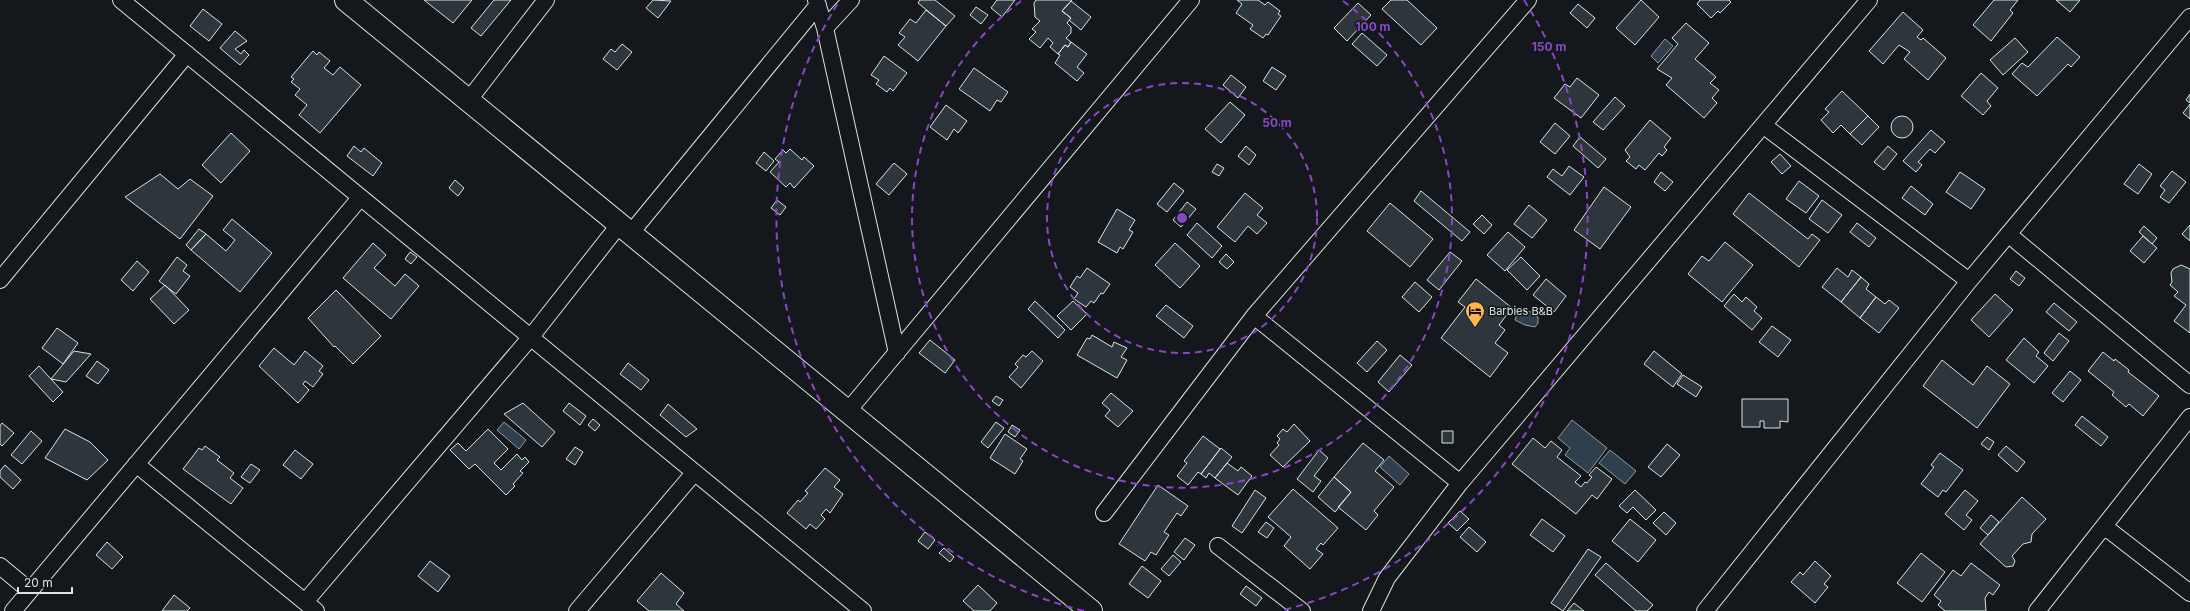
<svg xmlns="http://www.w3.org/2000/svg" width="2190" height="611" viewBox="0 0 2190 611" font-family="Inter,sans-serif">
<rect width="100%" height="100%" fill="#14181c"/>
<path fill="#2f3f4d" stroke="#939e99" d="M1665,39L1673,46L1658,63L1651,56Z
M1529,311L1538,317V323L1535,327L1525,325L1515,320L1517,313Z
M1572,420L1607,448L1588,473L1565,455L1570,448L1558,438Z
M504,422L526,440L519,449L497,430Z
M1610,450L1636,471L1625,484L1599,463Z
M1389,456L1409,474L1400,485L1380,467Z"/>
<path fill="#2c363c" stroke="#d8e6dc" d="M424,0H472L453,23Z
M494,0H511L481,36L471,28Z
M653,0L671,1L658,18L646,8Z
M920,0H935L955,16L946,26L918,3Z
M997,0H1015L1002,17L991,8Z
M1036,0H1072L1062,11L1071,18L1067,23L1071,27V33L1066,38L1071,42L1068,47L1065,45L1058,54L1050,47L1053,43L1048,38L1040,48L1029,39L1036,32L1032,29L1040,21L1035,17L1034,3Z
M1237,0H1258L1265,5L1268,2L1280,11L1278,14L1281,16L1268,35L1266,34L1263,38L1250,29L1253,25L1236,13L1242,4Z
M1391,0H1407L1437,28L1421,45L1382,9Z
M1641,0L1659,17L1635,45L1616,28Z
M1700,0H1729L1731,2L1720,13L1718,11L1711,18L1697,4Z
M1994,0H2018L2010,10L2013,13L1991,41L1973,25Z
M2056,0H2080L2070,12Z
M1071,1L1091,17L1081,30L1069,20L1071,18L1062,11Z
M1358,3L1371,15L1347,41L1334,28Z
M1578,4L1595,18L1587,28L1570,13Z
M976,7L988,15L981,24L970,15Z
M203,9L222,24L209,41L190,26Z
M926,10L946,26L918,61L898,45L905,37L899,33L910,19L916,23Z
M1903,12L1923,30L1917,37L1921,40L1923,38L1946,58L1928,80L1904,59L1910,52L1899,45L1883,64L1869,51Z
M1686,23L1709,43L1695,59L1716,77L1710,83L1719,90L1712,98L1717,103L1704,118L1666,85L1672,78L1657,69L1678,44L1672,38Z
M235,31L247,41L235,49L241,54L244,50L249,55L240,65L220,48Z
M1362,33L1387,55L1377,66L1352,44Z
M2057,37L2080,57L2071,67L2068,64L2037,96L2012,74L2022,63L2028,67Z
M2015,38L2028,52L2003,75L1990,60Z
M1071,42L1087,54L1077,67L1084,73L1077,81L1055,63L1060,55L1058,54L1065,45L1068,47Z
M622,44L632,52L617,70L603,59L611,49L615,52Z
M313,51L317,55L319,52L330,61L324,68L333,75L340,67L361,85L320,133L299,115L307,105L295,95L300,89L291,82L294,79L291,77Z
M884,56L907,73L893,91L890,88L887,92L876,84L879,80L871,75Z
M1272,67L1286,76L1276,90L1263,81Z
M974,68L1008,92L1001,102L997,100L990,111L959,89Z
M1981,73L1998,88L1987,101L1991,106L1983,115L1961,96Z
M1231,75L1246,87L1238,98L1223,85Z
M1577,78L1599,95L1581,118L1554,98L1565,84L1570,87Z
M1842,91L1868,116L1850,134L1841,125L1833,133L1821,120L1829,112L1825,109Z
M2190,94V103L2186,100Z
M1615,97L1625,106L1603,130L1593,122Z
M1230,102L1245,115L1221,143L1205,129Z
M2190,104V119L2183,113Z
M946,105L967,121L958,133L954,129L947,140L930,127Z
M1891 127a11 11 0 1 1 22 0a11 11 0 1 1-22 0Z
M1868,116L1879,127L1862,145L1850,134Z
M1650,120L1671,138L1664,147L1667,150L1662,156L1659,153L1645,170L1639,165L1636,169L1626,161L1630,157L1625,150Z
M1555,123L1570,136L1555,154L1540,142Z
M1931,130L1945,142L1935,153L1930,149L1918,162L1922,165L1916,172L1903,161Z
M231,133L250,151L221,183L202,165Z
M1580,137L1606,159L1598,168L1573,146Z
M354,146L361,152L364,148L382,163L373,176L347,156Z
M1246,146L1256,155L1249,165L1238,156Z
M1888,146L1897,154L1884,170L1874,162Z
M790,149L802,160L804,157L814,166L794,188L790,183L786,187L770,172L779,162L775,159L783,150L786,153Z
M764,152L774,161L766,171L756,163Z
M1780,154L1791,166L1782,174L1771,162Z
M894,163L907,174L889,195L876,184Z
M1217,164L1224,168L1219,176L1212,172Z
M2139,164L2152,174L2138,194L2124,184Z
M1569,166L1584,177L1570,195L1547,177L1553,169L1562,176Z
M2172,171L2186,182L2169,203L2160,197L2165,190L2160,186Z
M1661,172L1673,182L1665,191L1654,182Z
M1960,172L1985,189L1971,209L1946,192Z
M160,174L178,189L190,179L213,196L180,239L125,197Z
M455,180L464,188L458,196L449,188Z
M1799,181L1819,196L1806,213L1786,199Z
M1174,183L1184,191L1167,212L1157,204Z
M1911,186L1933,204L1925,215L1902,198Z
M1604,187L1631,207L1600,249L1574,230Z
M1421,191L1470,232L1462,241L1414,201Z
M1245,193L1263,208L1257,215L1267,223L1257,234L1248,226L1235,242L1217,227Z
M1749,193L1808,239L1812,234L1820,240L1799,267L1733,214Z
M777,200L786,207L780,215L771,208Z
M1822,200L1842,215L1828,233L1809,219Z
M1187,202L1196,209L1181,227L1173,220Z
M1390,203L1433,239L1410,267L1367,231Z
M1529,205L1547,220L1532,238L1514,224Z
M1117,209L1135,220L1129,230L1133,232L1123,249L1120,247L1117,253L1098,242Z
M1482,215L1492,225L1484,234L1473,224Z
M232,219L272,253L240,292L191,250L206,234L226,251L235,240L223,230Z
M1197,223L1222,246L1212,258L1187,235Z
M1857,223L1876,238L1869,247L1850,232Z
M2190,225V241L2182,234Z
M2144,226L2157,238L2152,244L2139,232Z
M199,229L206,234L191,250L186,245Z
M1508,232L1525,247L1505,271L1487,255Z
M2143,236L2157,248L2144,263L2130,251Z
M1725,242L1753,265L1722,302L1688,274L1702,256L1709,261Z
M373,243L386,255L374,268L395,286L405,274L419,286L391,319L343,278Z
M1175,243L1200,266L1180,288L1155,265Z
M410,252L417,257L411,264L405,259Z
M1450,252L1462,261L1439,290L1427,280Z
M1226,254L1234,262L1227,269L1219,262Z
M177,257L187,265L183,271L190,276L176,294L159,281Z
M1521,257L1540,276L1527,290L1507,270Z
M137,261L149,272L133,291L121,280Z
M2181,265L2190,269V333L2174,321L2186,305L2174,296L2178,292L2170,285L2172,282L2171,273L2173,269Z
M1087,268L1110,284L1103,294L1101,293L1094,303L1091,301L1086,307L1074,299L1078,293L1070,287L1077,276L1080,278Z
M1837,268L1848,277L1852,270L1861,277L1841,302L1822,287Z
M2016,271L2025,278L2019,286L2010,279Z
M1861,277L1869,284L1866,289L1876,297L1860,318L1841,302Z
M1476,279L1512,308L1499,325L1505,330L1495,343L1508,353L1490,377L1441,338L1465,307L1458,302Z
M1546,279L1566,296L1554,312L1533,295Z
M1415,282L1432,297L1419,312L1402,297Z
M165,285L189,310L174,324L150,299Z
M336,290L381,336L353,364L335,346L334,347L308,318Z
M1734,294L1742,302L1746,297L1757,307L1754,311L1762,318L1752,330L1724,306Z
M1995,294L2013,310L1989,337L1971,320Z
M1876,297L1885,304L1889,300L1899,308L1879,333L1860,318Z
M1035,301L1065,330L1058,338L1028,309Z
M1073,301L1087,314L1071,330L1057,316Z
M2054,303L2077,322L2069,331L2046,312Z
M1166,305L1193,326L1184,338L1156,316Z
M1772,326L1791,340L1778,357L1759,342Z
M57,328L78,343L63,364L42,348Z
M2059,333L2069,341L2053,361L2044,353Z
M1092,335L1112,347L1114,342L1127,348L1121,357L1127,360L1117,378L1077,355L1087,338L1090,339Z
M2024,338L2039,352L2036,356L2048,366L2034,383L2006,360Z
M930,340L955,360L945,373L919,353Z
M1377,341L1387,350L1367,372L1357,363Z
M274,348L294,365L305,351L323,366L319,371L323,374L313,387L305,381L303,384L309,390L298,403L259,366Z
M74,351L91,354L66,382L51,379Z
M1032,351L1043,361L1021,388L1009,377L1018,367L1015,364L1023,355L1026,357Z
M1654,351L1682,374L1673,387L1644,364Z
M2103,352L2114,361L2115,359L2129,370L2128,372L2159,396L2143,416L2129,404L2126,407L2112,395L2114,392L2088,371Z
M1400,355L1412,365L1389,392L1378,382Z
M1942,360L1973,385L1987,366L2010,384L1977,428L1923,386Z
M97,361L109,370L98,384L86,376Z
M628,363L649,380L641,390L620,374Z
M39,366L63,392L53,402L29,376Z
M2070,371L2081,380L2063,402L2052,393Z
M1683,375L1702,387L1696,397L1677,384Z
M1111,393L1133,411L1118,427L1105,416L1110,410L1102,403Z
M996,396L1003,400L999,406L992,401Z
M1742,399H1788V422L1780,421V428H1764V421H1760V427H1742Z
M523,403L555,432L542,447L504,414Z
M569,403L586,416L580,425L563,411Z
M668,404L697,429L686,437L660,415Z
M2082,416L2108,437L2101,446L2075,425Z
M593,419L600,425L595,431L588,425Z
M996,422L1004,428L988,448L981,442Z
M2,423L14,433L2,446L0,444V426Z
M1294,424L1310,441L1283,467L1270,455L1279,445L1277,443L1280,439L1277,436L1283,429L1287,432Z
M1012,425L1020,430L1015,437L1008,432Z
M65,429L90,442L108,460L87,480L45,458Z
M488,429L508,449L494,463L501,470L517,454L522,460L525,457L529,462L520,471L523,473L513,484L515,486L506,495L475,464L469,469L450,450L458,443L466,451Z
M31,431L42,441L22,464L11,455Z
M1442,431H1453V443H1442Z
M1005,434L1027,449L1020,459L1023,461L1015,474L990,458Z
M1203,436L1220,449L1201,474L1198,472L1188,485L1177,476L1187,463L1184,461Z
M1987,437L1994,442L1989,450L1981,444Z
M1533,438L1545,448L1551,441L1562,450L1557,457L1581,476L1575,482L1581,487L1585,482L1587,483L1592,477L1589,475L1596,467L1612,479L1597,499L1592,495L1576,514L1512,464Z
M1363,443L1384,460L1375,471L1394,487L1374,511L1378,515L1366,530L1338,507L1351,492L1334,477Z
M1667,444L1680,455L1661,477L1648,467Z
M205,446L220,457L217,460L234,473L230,478L243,488L231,504L183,469L199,448L202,450Z
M2006,446L2025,462L2017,472L1998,455Z
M575,447L583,452L575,465L566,459Z
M1221,448L1232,457L1215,478L1209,473L1206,478L1201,474Z
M295,450L313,464L301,479L283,465Z
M1319,450L1328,458L1314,476L1321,481L1313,492L1297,479Z
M1940,453L1963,470L1946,492L1943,490L1938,497L1921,484L1934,467L1931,465Z
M1227,463L1238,471L1241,467L1252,476L1238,495L1215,478Z
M251,464L260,470L250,483L241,477Z
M5,465L21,480L13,489L0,477V471Z
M825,468L840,480L834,487L843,494L830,513L826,509L821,515L825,519L816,529L810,524L806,529L787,513L798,500L800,502L808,493L805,491Z
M1334,477L1351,492L1335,512L1318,497Z
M1158,485L1188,506L1181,516L1177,513L1164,532L1169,535L1156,555L1151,552L1145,561L1119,544Z
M1293,489L1338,528L1323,545L1321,543L1316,549L1323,554L1310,569L1284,546L1291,537L1268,517Z
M1255,490L1266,498L1242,533L1232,526Z
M1635,490L1656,510L1646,520L1633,507L1627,513L1619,506Z
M1965,490L1978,501L1966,515L1972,520L1964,530L1945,514Z
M2022,497L2046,519L2032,534L2031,542L2023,544L2012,556L2015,561L2013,566L2006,567L1980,544Z
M1460,511L1469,519L1457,531L1448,523Z
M1664,512L1676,523L1666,535L1653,523Z
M1991,515L1999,522L1988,535L1980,528Z
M1542,519L1565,536L1553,552L1530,535Z
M1630,519L1656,540L1638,562L1612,541Z
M1266,522L1274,528L1267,538L1258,532Z
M1469,527L1486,542L1477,552L1460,537Z
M925,532L935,540L928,549L918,541Z
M1185,538L1195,545L1184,560L1174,552Z
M107,542L123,557L112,569L96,555Z
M944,548L954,557L950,562L939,553Z
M1588,549L1601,557L1563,611L1551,603Z
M1921,553L1945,572L1922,602L1897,583Z
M1173,555L1181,562L1169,576L1161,569Z
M430,561L450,576L438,592L418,576Z
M1815,561L1831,576L1824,584L1828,587L1815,603L1791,582L1800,572L1803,575Z
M1606,563L1653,605L1647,611H1636L1595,575Z
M1971,563L2000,585L1993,595L1989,592L1985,598L1986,611H1945L1938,605L1941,601L1934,595L1953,570L1961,576Z
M1142,566L1161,581L1148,598L1129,584Z
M661,573L684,593L676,604L684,611H649L637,601Z
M978,585L997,603L990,611H974L963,601Z
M1246,586L1262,598L1256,606L1240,594Z
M174,595L190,608L187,611H162Z
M1574,603L1584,611H1567Z"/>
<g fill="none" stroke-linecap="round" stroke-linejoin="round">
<defs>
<path id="street" d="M121,0L863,611
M816,0L825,28L897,353
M825,28L851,0
M468,101L546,0
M1763,125L1969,281
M630,234L818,5
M2008,234L2190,385
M0,280L187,54
M1254,316L1460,483
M847,412L1191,0
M136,464L316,611
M1104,513L1254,316L1528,0
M2105,527L2190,593
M1218,546L1302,611
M0,566L29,590
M305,602L530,338L619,225
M13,611L360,198
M577,611L694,473
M1371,611L1387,578L1460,483L1869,0
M1705,611L1969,281L2190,17
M2037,611L2190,417"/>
<path id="secondary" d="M346,0L1091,611"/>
</defs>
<use href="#street" stroke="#d8e6dc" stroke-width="18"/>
<use href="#secondary" stroke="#d8e6dc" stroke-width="24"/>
<use href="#street" stroke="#14181c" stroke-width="16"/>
<use href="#secondary" stroke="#14181c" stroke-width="22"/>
</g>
<g fill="none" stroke="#8948c3" stroke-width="2" stroke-dasharray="7 5">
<circle cx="1182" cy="218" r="135"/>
<path d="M1343 1A270 270 0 1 1 1021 1"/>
<path d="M1084 611A405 405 0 0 1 840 0M1524 0A405 405 0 0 1 1280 611"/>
</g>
<defs>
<symbol id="hotel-pin" viewBox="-11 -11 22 30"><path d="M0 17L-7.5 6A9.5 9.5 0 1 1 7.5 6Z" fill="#ffb74d" stroke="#14181c"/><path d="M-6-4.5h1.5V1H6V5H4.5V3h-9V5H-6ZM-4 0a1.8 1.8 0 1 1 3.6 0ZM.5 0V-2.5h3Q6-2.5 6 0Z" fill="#111"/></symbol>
</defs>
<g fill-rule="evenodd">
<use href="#hotel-pin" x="1464" y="300" width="22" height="30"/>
</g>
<g text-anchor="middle" stroke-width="3" stroke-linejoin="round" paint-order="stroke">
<g font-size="11" fill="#d8e6dc" stroke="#14181c" text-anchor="start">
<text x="1489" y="315">Barbies B&amp;B</text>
</g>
</g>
<circle cx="1182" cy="218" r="6" fill="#8948c3" stroke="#14181c" stroke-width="2"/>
<g font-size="12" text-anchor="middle" font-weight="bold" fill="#8948c3" stroke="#14181c" stroke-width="3" stroke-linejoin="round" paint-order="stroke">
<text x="1373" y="31">100 m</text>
<text x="1549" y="51">150 m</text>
<text x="1277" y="127">50 m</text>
</g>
<path d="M18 587v6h54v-6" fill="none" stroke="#d8e6dc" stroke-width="2"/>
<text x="24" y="587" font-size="12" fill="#d8e6dc" stroke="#14181c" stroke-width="3" paint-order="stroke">20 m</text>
</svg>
